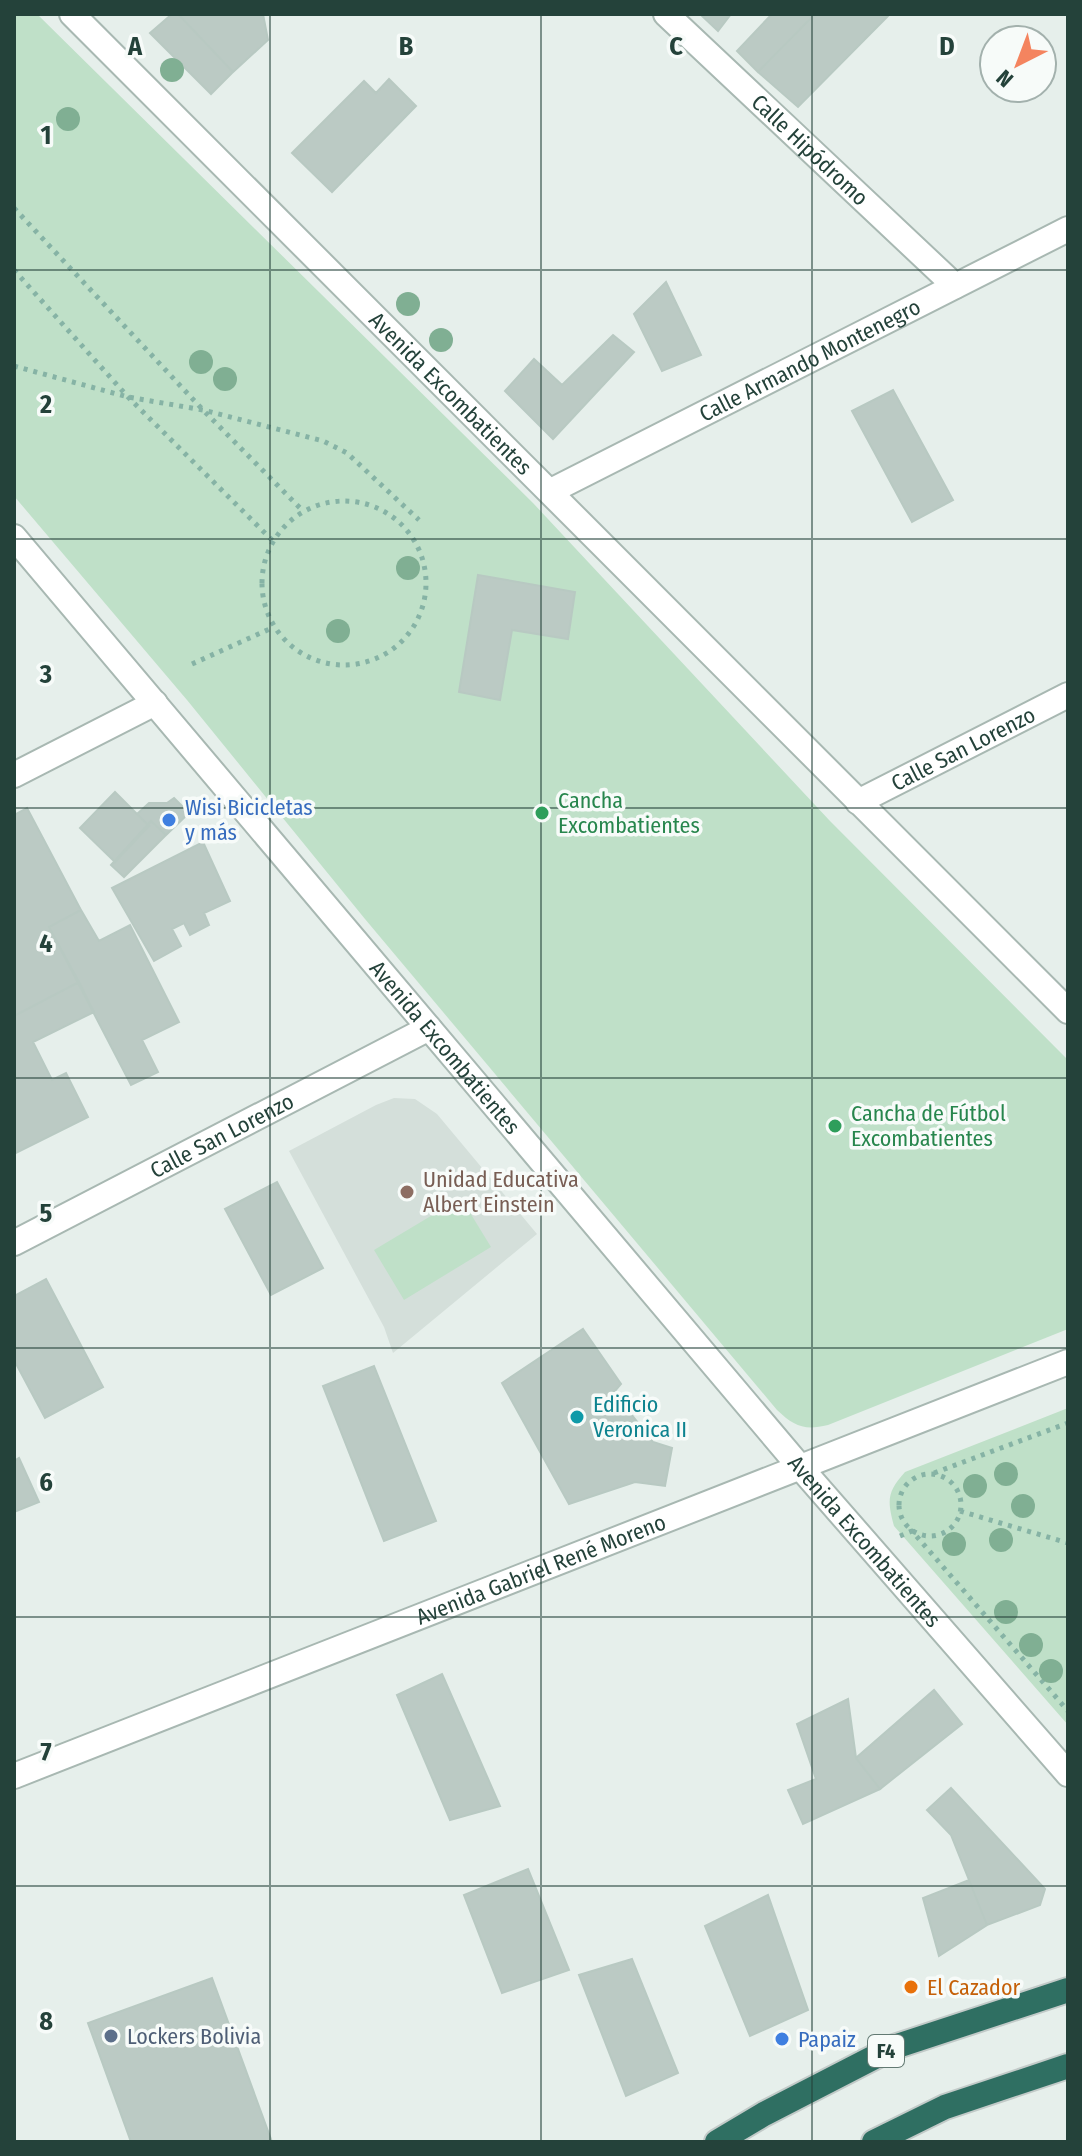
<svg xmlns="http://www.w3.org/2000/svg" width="1082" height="2156" viewBox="0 0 1082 2156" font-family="'Fira Sans Condensed',sans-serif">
<rect width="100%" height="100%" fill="#e6efeb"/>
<path fill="#d4dfda" d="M394,1098L415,1099L437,1114L537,1234L393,1353L384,1327L289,1151L376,1105Z"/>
<path fill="#bfe0c8" d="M14,14H37L533,503L830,821L1068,1060V1329L828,1425C804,1431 794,1426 777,1410L365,919L187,700L14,496Z
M461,1198L491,1247L404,1300L374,1250Z
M1068,1408V1725L894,1526C887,1500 887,1492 905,1472Z"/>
<path fill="#bbcac4" stroke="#b8c9c2" stroke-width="2" d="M172,14H178L233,72L211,94L150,33Z
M178,14H263L268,40L233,72Z
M700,14H731L718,31Z
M772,14H815L758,72L737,51Z
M815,14H890L798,107L758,72Z
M389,79L416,106L332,192L292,153L364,81L376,93Z
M666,282L701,355L662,371L634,314Z
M613,335L634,352L553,439L505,391L534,359L562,385Z
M893,390L953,500L912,522L852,411Z
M478,575L575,592L568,639L512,630L500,700L459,692Z
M115,792L149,826L115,862L80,828Z
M174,798L189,813L166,835L151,821L148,825L137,814L149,803H167Z
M27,808L81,910L49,927L79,982L14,1016V815Z
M151,821L166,835L124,877L111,865Z
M203,842L230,901L204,913L209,925L190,935L184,923L172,929L181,946L154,961L112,888Z
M81,910L99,941L130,925L179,1022L142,1040L158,1072L131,1085L49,927Z
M79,982L94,1012L33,1042L52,1080L66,1073L88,1117L14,1154V1016Z
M277,1182L323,1268L271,1295L225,1209Z
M46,1279L103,1387L45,1418L14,1360V1296Z
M583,1329L621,1384L614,1392L653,1442L672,1448L665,1486L635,1482L569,1504L502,1383Z
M374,1366L436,1521L384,1541L323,1386Z
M19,1458L39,1502L14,1512V1461Z
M442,1674L500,1806L450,1820L397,1695Z
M934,1690L962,1724L880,1789L856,1758Z
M848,1699L856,1758L880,1789L803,1824L788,1790L816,1779L797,1724Z
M951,1788L1045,1889L1040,1905L987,1925L951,1835L927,1810Z
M528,1869L569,1970L502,1993L464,1895Z
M969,1880L987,1925L939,1956L923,1898Z
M768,1895L808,2010L750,2036L705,1926Z
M632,1959L678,2073L626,2096L579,1975Z
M212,1978L272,2142H131L88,2023Z"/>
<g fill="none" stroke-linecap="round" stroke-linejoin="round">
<defs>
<g id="minor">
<path id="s1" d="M72,14L1068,1011"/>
<path id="s2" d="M666,14L955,286"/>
<path id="s3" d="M551,491L1068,229"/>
<path id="s4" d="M14,537L800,1467L1068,1774"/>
<path d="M14,775L155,703"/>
<path id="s5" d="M858,802L1068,695"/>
<path id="s6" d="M14,1243L429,1028"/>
<path id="s7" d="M14,1776L1068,1362"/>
</g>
<path id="highway" d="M717,2142L764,2114L894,2047L1068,1990
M874,2142L945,2107L1068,2066"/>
</defs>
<use href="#minor" stroke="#a8b8b2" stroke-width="28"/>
<use href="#highway" stroke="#c2cac8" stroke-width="28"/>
<path stroke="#86b3a5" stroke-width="5" stroke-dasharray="4 6" stroke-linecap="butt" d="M14,208L203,410L303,511
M14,270L128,397L273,541
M14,366L128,397L203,410L323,441L347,453L419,520
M262 583a82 82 0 1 1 164 0a82 82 0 1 1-164 0Z
M192,664L274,627
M934,1473L1068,1423
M899 1505a31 31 0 1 1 62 0a31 31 0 1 1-62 0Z
M960,1511L1068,1543
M900,1536L912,1531L1068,1711"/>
<use href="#minor" stroke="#fff" stroke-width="24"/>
<use href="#highway" stroke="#2f6f62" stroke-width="24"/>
</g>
<g fill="#80af93">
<circle cx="172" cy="70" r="12"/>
<circle cx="68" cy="119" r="12"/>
<circle cx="408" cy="304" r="12"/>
<circle cx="441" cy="340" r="12"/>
<circle cx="201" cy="362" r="12"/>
<circle cx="225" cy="379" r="12"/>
<circle cx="408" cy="568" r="12"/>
<circle cx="338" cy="631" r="12"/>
<circle cx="1006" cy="1474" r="12"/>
<circle cx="975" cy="1486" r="12"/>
<circle cx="1023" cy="1506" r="12"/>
<circle cx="1001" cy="1540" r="12"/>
<circle cx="954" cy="1544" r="12"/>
<circle cx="1006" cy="1612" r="12"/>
<circle cx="1031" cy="1645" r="12"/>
<circle cx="1051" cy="1671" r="12"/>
</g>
<path fill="none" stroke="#24423a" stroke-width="2" stroke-opacity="0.55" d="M270,14V2142M541,14V2142M812,14V2142M14,270H1068M14,539H1068M14,808H1068M14,1078H1068M14,1348H1068M14,1617H1068M14,1886H1068"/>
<g fill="#2e9e5b" stroke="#f7fbf9" stroke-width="3">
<circle cx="542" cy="813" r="8"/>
<circle cx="835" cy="1126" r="8"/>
</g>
<g fill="#3f7fe0" stroke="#f7fbf9" stroke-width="3">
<circle cx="169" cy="820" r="8"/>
<circle cx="782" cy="2039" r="8"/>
</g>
<circle fill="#8d6e63" stroke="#f7fbf9" stroke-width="3" cx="407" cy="1192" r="8"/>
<circle fill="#0f9aa8" stroke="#f7fbf9" stroke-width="3" cx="577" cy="1417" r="8"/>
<circle fill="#e8710a" stroke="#f7fbf9" stroke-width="3" cx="911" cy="1987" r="8"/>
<circle fill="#5c6f8a" stroke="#f7fbf9" stroke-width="3" cx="111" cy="2036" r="8"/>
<g text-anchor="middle" stroke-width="7" stroke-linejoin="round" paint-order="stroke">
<rect fill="#f7fbf9" stroke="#637a73" stroke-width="2" x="868" y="2035" width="36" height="32" rx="6"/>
<g font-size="20" font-weight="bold" fill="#24423a">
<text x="886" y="2058">F4</text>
</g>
<g font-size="22" fill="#24423a" stroke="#f7fbf9">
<text dy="8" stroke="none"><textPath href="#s2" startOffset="198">Calle Hipódromo</textPath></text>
<text dy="8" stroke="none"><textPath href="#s3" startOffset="290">Calle Armando Montenegro</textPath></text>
<text dy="8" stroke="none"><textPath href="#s1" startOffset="536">Avenida Excombatientes</textPath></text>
<text dy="8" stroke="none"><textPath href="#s5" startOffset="118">Calle San Lorenzo</textPath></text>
<text dy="8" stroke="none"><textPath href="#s4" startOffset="668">Avenida Excombatientes</textPath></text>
<text dy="8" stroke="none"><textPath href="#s6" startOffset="234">Calle San Lorenzo</textPath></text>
<text dy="8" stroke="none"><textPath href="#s4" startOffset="1316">Avenida Excombatientes</textPath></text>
<text dy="8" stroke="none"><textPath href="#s7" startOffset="566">Avenida Gabriel René Moreno</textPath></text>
</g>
<g font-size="22" fill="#27864d" stroke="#f7fbf9" text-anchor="start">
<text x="558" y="808">Cancha<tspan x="558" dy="25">Excombatientes</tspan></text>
<text x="851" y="1121">Cancha de Fútbol<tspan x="851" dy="25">Excombatientes</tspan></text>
</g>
<g font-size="22" fill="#366cbe" stroke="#f7fbf9" text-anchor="start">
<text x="185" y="815">Wisi Bicicletas<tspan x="185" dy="25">y más</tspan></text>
<text x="798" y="2047">Papaiz</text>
</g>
<g font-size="22" fill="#785e54" stroke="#f7fbf9" text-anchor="start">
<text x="423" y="1187">Unidad Educativa<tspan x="423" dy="25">Albert Einstein</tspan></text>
</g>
<g font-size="22" fill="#0d838f" stroke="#f7fbf9" text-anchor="start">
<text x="593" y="1412">Edificio<tspan x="593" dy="25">Veronica II</tspan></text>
</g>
<g font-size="22" fill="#c56008" stroke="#f7fbf9" text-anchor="start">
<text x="927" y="1995">El Cazador</text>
</g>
<g font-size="22" fill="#4e5e75" stroke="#f7fbf9" text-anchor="start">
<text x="127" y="2044">Lockers Bolivia</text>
</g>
</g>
<g font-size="26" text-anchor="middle" font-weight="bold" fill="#24423a" stroke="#f7fbf9" stroke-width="7" stroke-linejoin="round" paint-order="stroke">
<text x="135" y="55">A</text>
<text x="406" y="55">B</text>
<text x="676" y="55">C</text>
<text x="947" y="55">D</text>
<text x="46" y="144">1</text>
<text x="46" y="413">2</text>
<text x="46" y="683">3</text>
<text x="46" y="952">4</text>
<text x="46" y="1222">5</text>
<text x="46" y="1491">6</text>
<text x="46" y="1761">7</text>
<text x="46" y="2030">8</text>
</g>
<rect width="1082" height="2156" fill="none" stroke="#24423a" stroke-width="32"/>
<g transform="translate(1018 64) rotate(222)"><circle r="38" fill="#f7fbf9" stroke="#a3b1ad" stroke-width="2"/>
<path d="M0-6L14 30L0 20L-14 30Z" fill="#f4845f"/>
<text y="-12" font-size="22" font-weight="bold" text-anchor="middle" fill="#24423a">N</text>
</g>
</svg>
